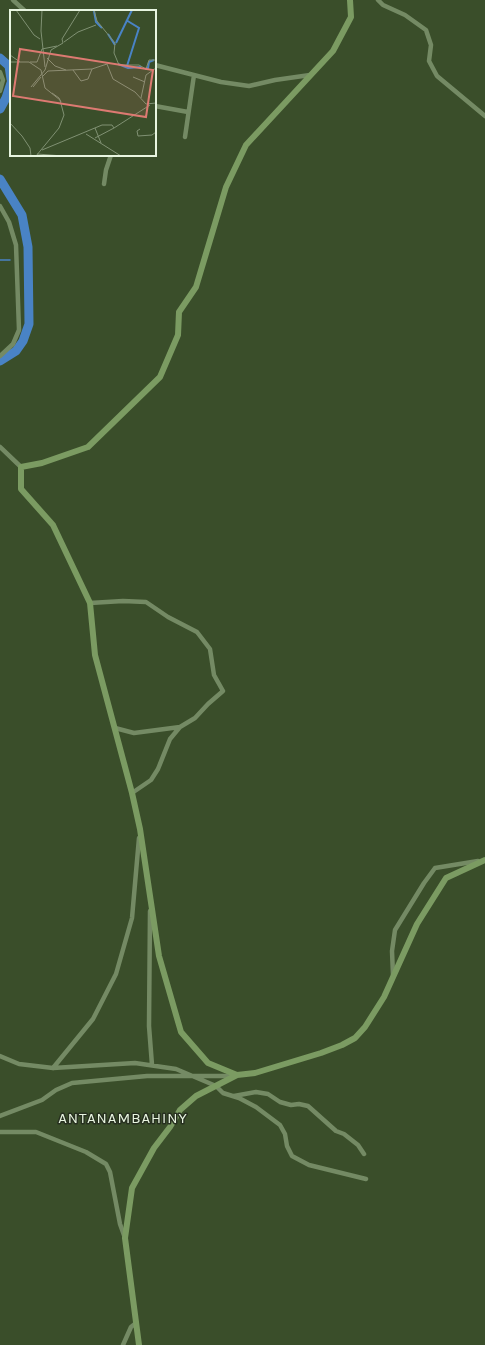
<svg xmlns="http://www.w3.org/2000/svg" width="485" height="1345" viewBox="0 0 485 1345" font-family="Karla,sans-serif">
<rect width="100%" height="100%" fill="#3a4e2a"/>
<g fill="none" stroke-linecap="round" stroke-linejoin="round">
<path stroke="#4983c5" stroke-width="1.5" d="M0,260H10"/>
<path stroke="#4983c5" stroke-width="9" d="M0,58L9,66L11,79
M0,109L6,98L11,83
M0,179L22,215L28,247L29,324L23,341L16,351L0,361"/>
<path stroke="#748a64" stroke-width="4.5" d="M13,0L25,11
M378,0L383,5L405,15L426,30L431,45L429,61L437,76L485,116
M155,65L221,82L249,86L275,80L310,75
M0,72L3,80L0,91
M155,106L188,112
M185,137L194,75
M104,184L106,170L111,155
M0,206L9,222L16,245L19,330L13,344L0,356
M0,447L21,467
M90,603L123,601L146,602L168,617L197,632L210,649L214,675L223,691L208,704L195,718L180,727L170,739L158,769L151,780L132,793
M115,728L134,733L180,727
M150,911L149,1026L152,1065
M393,975L392,951L395,930L424,883L435,868L478,861
M0,1056L19,1064L53,1068L135,1063L176,1069L216,1086L223,1093L239,1098L256,1107L280,1125L285,1134L287,1146L292,1156L309,1165L366,1179
M53,1068L93,1019L116,974L132,918L139,838
M234,1096L256,1092L268,1094L280,1102L291,1105L299,1104L308,1106L336,1131L344,1134L358,1145L364,1154
M0,1116L42,1100L56,1090L72,1083L147,1076H235
M0,1132H36L86,1152L106,1164L110,1172L120,1224L125,1238
M123,1345L131,1327L136,1323"/>
<path stroke="#7b9b62" stroke-width="6" d="M237,1075L208,1063L181,1032L159,956L140,829L132,793L95,655L90,603L53,525L21,489V467L42,463L88,447L160,377L178,335L179,312L196,287L226,187L246,145L333,51L351,17L350,0
M139,1345L125,1238L132,1188L154,1148L170,1127L180,1110L196,1096L237,1075L255,1073L321,1053L342,1045L355,1038L365,1027L384,997L417,924L446,878L485,860"/>
</g>
<g text-anchor="middle" stroke-width="3" stroke-linejoin="round" paint-order="stroke">
<g font-size="15" letter-spacing="1" fill="#e8f5e0" stroke="#273020">
<text x="123" y="1123">ANTANAMBAHINY</text>
</g>
</g>
<g transform="translate(10 10)">
<rect width="146" height="146" fill="#3a4e2a"/>
<path fill="none" stroke="#4983c5" stroke-width="2" d="M84,1L86,12L92,18M116,10L129,18L117,56M98,24L105,35M106,33L122,0M108,54L118,58L131,57M135,59L138,58L139,52L144,50"/>
<path fill="none" stroke="#809173" stroke-width="1" d="M6,0L24,25L30,29M32,0L31,21L35,57M84,0L87,11L105,33L104,43L109,55H129L136,59L139,50H146M54,32L68,22L86,15M0,45L10,52M37,48L45,56L56,60M0,52H19L31,60L35,78L50,90L54,105L49,118L26,146M20,52H27L32,39L47,36M63,60L71,71L78,69L82,59M33,66L38,61L82,59L97,54L103,69L125,82L136,94L146,93M123,67L135,72M21,77L35,60L41,40L53,33L52,29L70,0M23,77L31,67M42,83L49,88L51,92M131,88L136,65L146,58M0,113L12,126L20,138L21,146M85,118L91,133M130,119L127,121L128,126L142,125L146,122M76,124L111,146M85,128L104,118M32,140L92,115H102L104,118L140,95M27,144L53,146"/>
<path fill="#dd7a72" fill-opacity="0.15" stroke="#dd7a72" stroke-width="2" d="M10,39L143,60L136,107L3,86Z"/>
<rect width="146" height="146" fill="none" stroke="#e8f5e0" stroke-width="2"/>
</g>
</svg>
